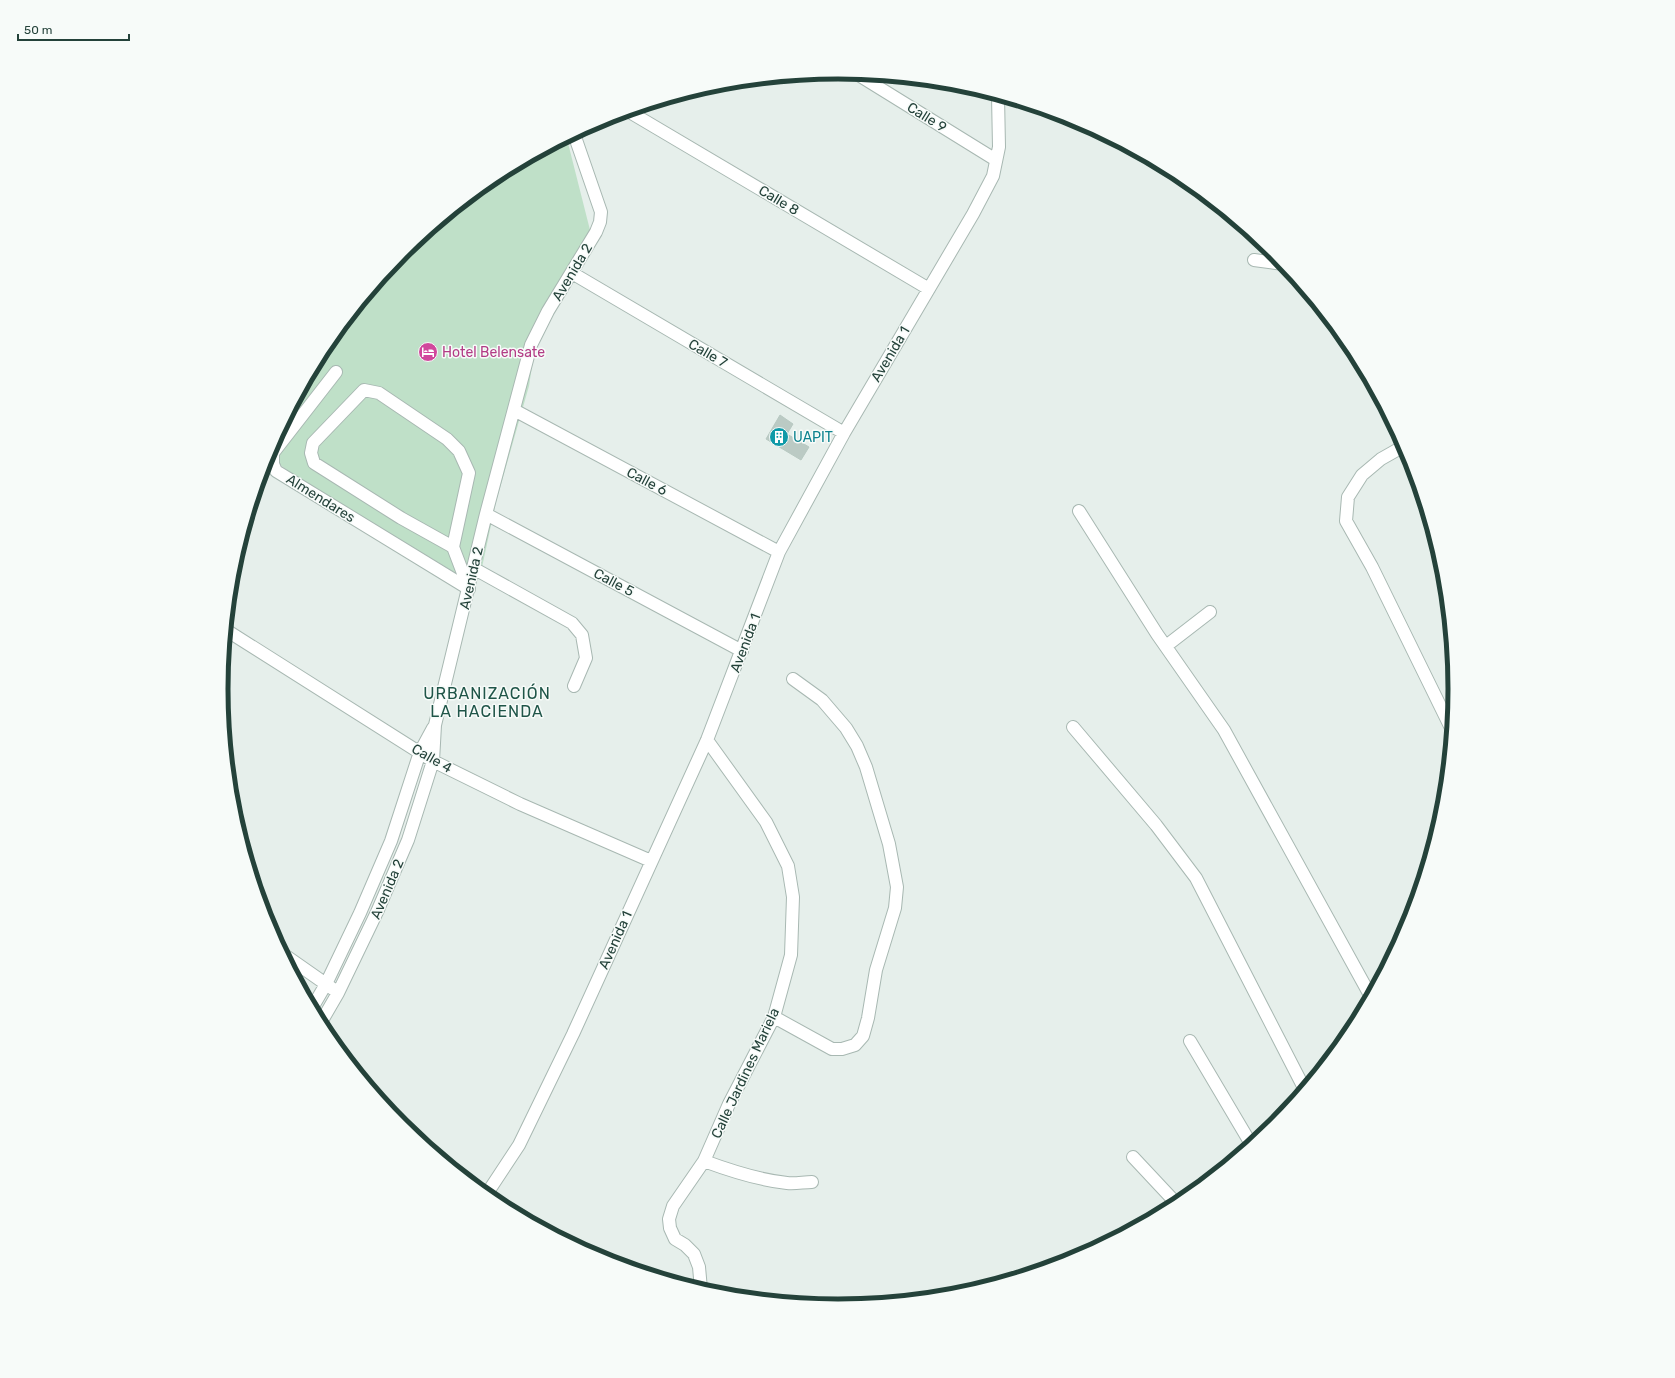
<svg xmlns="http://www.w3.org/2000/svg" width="1675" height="1378" viewBox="0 0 1675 1378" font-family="Rubik,sans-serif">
<rect width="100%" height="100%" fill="#e6efeb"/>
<path fill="#bfe0c8" d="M565,139H567L591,234L536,340L529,386L496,502L481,572L457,574L295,476L267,455L315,365L332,337L401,253L495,176Z"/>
<path fill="#bbcac4" stroke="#b8c9c2" d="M780,415L793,424L787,434L809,447L801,460L766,439Z"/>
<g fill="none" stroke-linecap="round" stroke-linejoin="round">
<defs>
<path id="minor" d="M857,74L996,160
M628,111L929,289
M1254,260L1283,264
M572,273L844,433
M336,372L273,453V464L276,471L469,589
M514,410L779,552
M1404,446L1381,459L1362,475L1348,497L1346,521L1372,567L1451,728
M1079,511L1157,634L1224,730L1370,995
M486,514L742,651
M453,547L401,518L314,463L311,453L313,443L364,390L379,393L447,439L459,451L469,473L453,547L469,589
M473,568L572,623L582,635L586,658L574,686
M226,630L433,761L520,804L651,861
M1166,646L1210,612
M1073,727L1156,825L1196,878L1304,1088
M283,954L333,989
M312,1008L326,984L360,913L391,841L420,752L433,728
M774,1017L832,1049H842L855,1045L863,1036L868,1018L876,970L895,908L897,887L889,844L866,767L857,746L846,728L822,700L793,679
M320,1024L338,993L377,912L408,840L433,761L435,725L486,514L531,345L548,311L596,232L600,222L601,212L574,134
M1190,1041L1251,1144
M1133,1157L1177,1204
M704,1161C731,1171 758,1180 787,1183C795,1184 804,1182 812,1182
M486,1195L519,1145L573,1034L707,740L779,552L844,433L973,214L993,176L999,147L998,96
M701,1289L699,1267L694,1254L685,1245L675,1239L670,1228L669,1219L673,1206L704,1161L729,1104L774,1017L791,955L793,897L788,866L766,822L707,740"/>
</defs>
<use href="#minor" stroke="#a8b8b2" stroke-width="14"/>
<use href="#minor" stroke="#fff" stroke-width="12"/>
</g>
<defs>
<symbol id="hotel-disc" viewBox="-11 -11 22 22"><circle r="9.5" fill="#d1479c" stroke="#f7fbf9"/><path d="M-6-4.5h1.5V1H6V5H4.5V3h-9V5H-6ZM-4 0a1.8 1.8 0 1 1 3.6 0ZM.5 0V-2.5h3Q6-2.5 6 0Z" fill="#fff"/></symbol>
<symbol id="building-disc" viewBox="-11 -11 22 22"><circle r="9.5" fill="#0f9aa8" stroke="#f7fbf9"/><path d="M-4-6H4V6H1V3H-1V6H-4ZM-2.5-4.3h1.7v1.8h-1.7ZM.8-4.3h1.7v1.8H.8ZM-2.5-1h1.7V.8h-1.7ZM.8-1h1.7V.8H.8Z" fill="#fff"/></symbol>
</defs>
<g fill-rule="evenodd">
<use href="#hotel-disc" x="417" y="341" width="22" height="22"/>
<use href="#building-disc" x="768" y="426" width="22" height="22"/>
</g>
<g text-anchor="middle" stroke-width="3" stroke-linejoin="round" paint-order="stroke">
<g font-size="14" fill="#24423a" stroke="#f7fbf9">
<text transform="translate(927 117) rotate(32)" y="5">Calle 9</text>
<text transform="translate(779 200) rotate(31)" y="5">Calle 8</text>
<text transform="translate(572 272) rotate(-59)" y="5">Avenida 2</text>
<text transform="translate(708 353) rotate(30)" y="5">Calle 7</text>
<text transform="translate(890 354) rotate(-59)" y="5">Avenida 1</text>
<text transform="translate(647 481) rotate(28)" y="5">Calle 6</text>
<text transform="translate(321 498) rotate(32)" y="5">Almendares</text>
<text transform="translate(471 578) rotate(-77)" y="5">Avenida 2</text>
<text transform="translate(614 582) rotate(28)" y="5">Calle 5</text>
<text transform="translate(745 643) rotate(-69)" y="5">Avenida 1</text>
<text transform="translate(432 758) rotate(30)" y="5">Calle 4</text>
<text transform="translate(387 889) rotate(-67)" y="5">Avenida 2</text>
<text transform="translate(615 940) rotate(-66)" y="5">Avenida 1</text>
<text transform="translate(745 1073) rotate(-65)" y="5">Calle Jardines Mariela</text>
</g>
<g font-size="14" fill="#b23c85" stroke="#f7fbf9" text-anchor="start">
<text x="442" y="357">Hotel Belensate</text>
</g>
<g font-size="14" fill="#0d838f" stroke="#f7fbf9" text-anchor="start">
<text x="793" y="442">UAPIT</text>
</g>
<g font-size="16" letter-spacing="1" fill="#1f5548" stroke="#f7fbf9">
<text x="487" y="699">URBANIZACIÓN<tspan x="487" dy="18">LA HACIENDA</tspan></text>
</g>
</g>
<path d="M0 0H1675V1378H0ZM228 689a610 610 0 1 1 1220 0a610 610 0 1 1-1220 0Z" fill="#f7fbf9" fill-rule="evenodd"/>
<path fill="none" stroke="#24423a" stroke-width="5" d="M228 689a610 610 0 1 1 1220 0a610 610 0 1 1-1220 0Z"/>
<path d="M18 34v6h111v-6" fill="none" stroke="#24423a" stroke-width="2"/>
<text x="24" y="34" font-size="12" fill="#24423a" stroke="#f7fbf9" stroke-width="3" paint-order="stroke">50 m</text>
</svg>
